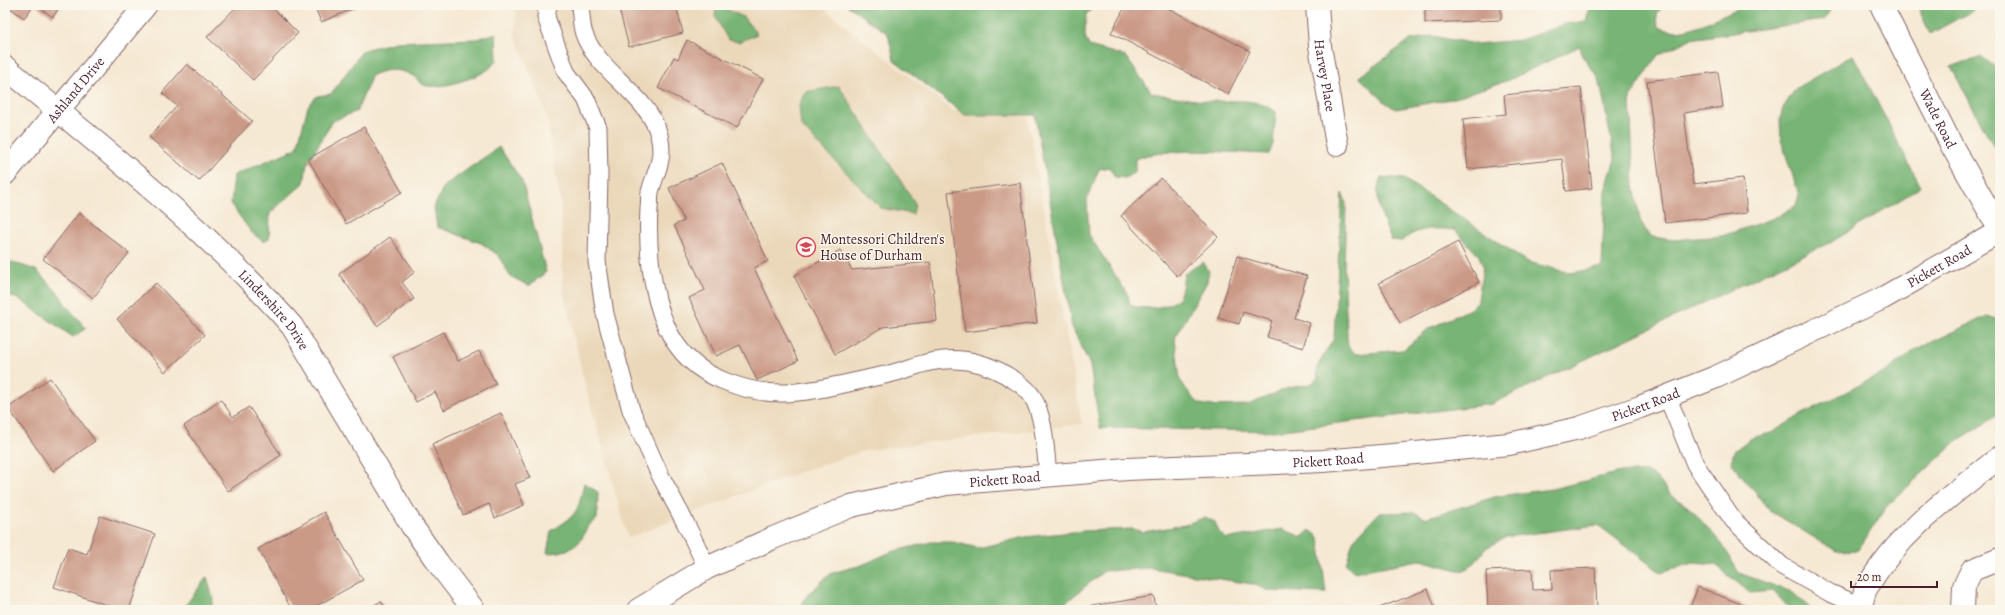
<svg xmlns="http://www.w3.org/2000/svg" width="2005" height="615" viewBox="0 0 2005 615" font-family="Alegreya,serif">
<rect width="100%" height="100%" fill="#fbf7ec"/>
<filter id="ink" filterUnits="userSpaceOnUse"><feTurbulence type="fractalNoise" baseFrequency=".025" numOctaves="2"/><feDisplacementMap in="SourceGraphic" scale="8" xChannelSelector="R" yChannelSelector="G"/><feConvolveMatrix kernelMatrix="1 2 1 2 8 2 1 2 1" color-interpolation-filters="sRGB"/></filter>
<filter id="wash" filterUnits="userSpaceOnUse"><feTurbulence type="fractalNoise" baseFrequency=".012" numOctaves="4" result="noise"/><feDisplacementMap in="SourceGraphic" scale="16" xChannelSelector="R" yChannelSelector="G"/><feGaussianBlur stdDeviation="0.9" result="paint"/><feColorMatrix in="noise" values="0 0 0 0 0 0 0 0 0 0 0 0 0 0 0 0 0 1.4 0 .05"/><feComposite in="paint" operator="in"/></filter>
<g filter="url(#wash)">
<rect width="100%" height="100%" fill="#f6e9d4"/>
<path fill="#ebd8ba" d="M517,5H826L827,11L953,111L1026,108L1082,424L867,450L800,472L628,538L583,377L563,291L561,204L546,113L515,34Z"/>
<path fill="#77b474" stroke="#606a50" d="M717,5L743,17L757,34L740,42L728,40L715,16Z
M847,5H1097L1086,14L1085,36L1089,46L1125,56L1152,93C1169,96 1187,99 1204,101C1230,103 1254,95 1276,112L1273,144L1269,154C1233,153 1166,146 1135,159V172L1125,178L1115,177L1109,167L1099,169L1087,199L1089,235L1128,295L1130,305C1142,310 1169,309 1178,298C1182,293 1183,281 1184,274L1203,262L1209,271L1207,282L1175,338L1180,380L1192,397L1200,404L1213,406L1248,405L1288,388L1311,384L1318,378L1317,367L1334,338L1342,193L1346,203L1344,268L1347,335L1348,346L1356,354L1403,350L1428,329L1470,309L1478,301L1483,266L1479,256L1455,230C1436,228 1417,227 1402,241L1391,240C1383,219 1372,199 1381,177L1404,179L1528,262L1571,273L1602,267L1605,191L1615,159L1600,83C1594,67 1582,62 1580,46L1509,80L1451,99L1396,109L1386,103L1359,77L1410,40L1432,36L1476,44L1521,40L1565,24L1586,21L1589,10L1588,5H1662L1657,15L1658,26C1685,43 1724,9 1751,5C1773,2 1806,5 1829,5L1830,10L1824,20L1690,39L1658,55L1630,98L1634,186L1640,220L1645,229L1652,237L1674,240L1722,236L1777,217L1796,205L1799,195L1781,140L1780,119L1783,108L1796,88L1853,55L1921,187L1835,240L1492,404L1275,431L1100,428L1090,365L1072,327L1035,115H965L894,60L888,34Z
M1917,5H1983L1930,34Z
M496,33L497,60C494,63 491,68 486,71C474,78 435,92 422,84C418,82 417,78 413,76C401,68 385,69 372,75L357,111L333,121L307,164L304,183L270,213L269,239L264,242L251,232L231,204L234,175L297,148L308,106L317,96L331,94L363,50L396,42L477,39Z
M1981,56L2000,71V158L1951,67Z
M839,86L915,203L913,214L881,208L801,126L799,105L805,92Z
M499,147L522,181L546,272L529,286L510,276L498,255L481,243L437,227L434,207L444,186Z
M5,260L36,270L60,295L65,304L86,328L73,337L19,299L5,295Z
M1987,316L2000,320V414L1957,441L1887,506L1858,550L1836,551L1769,510L1731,462L1734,451L1751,438L1771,433L1801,415L1887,371L1915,350Z
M1621,472H1645L1656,477L1670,494L1691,509L1722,544L1739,573L1792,592L1812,610H1791L1773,591L1750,593L1716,565L1693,563L1660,572L1598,525L1506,537L1486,548L1473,565L1462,571L1420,560L1354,572L1346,564L1353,541L1379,513L1414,512L1425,518L1498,496L1552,489Z
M584,483L598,492L597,519C582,528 586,537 577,544C570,551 556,553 547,553L551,531C577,515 578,513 584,483Z
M1205,517L1215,522L1219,532L1226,539L1282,529L1302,537L1310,530L1319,537L1326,593L1269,591L1252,584L1150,568L1104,571L1057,610H800L805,598L822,581L832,573L862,565L891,552L931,542H953L978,548L1026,537L1082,531L1133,529L1143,532L1185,525Z
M207,577L213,598L211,610H182Z"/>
<g id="blocks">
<path fill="#cb9a87" d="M6,5H34L24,18Z
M35,5H61L53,17Z
M238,5H270L298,33L253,80L207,37Z
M314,5H362L321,22Z
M618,5H676L683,33L629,47Z
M1126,5H1162L1250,51L1228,94L1111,33Z
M1425,5H1501V20L1425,23Z
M687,40L763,79L737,128L658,88L674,57L678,59Z
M187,64L252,121L199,181L149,137L177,106L162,93Z
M1718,72L1723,107L1684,113L1693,184L1743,178L1747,213L1665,223L1647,81Z
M1581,87L1592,188L1566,191L1562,159L1468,169L1463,119L1506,114L1504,95Z
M364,127L402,192L346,224L308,159Z
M722,163L768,261L754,268L798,361L757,380L740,345L716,356L689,298L705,290L674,225L684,221L669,188Z
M1161,178L1218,237L1177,276L1121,216Z
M1020,183L1037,323L965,332L948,192Z
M79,213L129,253L93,298L43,259Z
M390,237L415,272L402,282L414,299L377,326L339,274Z
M1458,242L1479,282L1400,323L1379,283Z
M840,250L852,270L930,262L937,321L883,327L835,354L794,276Z
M1237,256L1307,276L1294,318L1310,323L1303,348L1267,337L1272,321L1243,312L1239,324L1218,318Z
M156,283L205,335L165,372L117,319Z
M443,332L458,361L479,351L496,384L444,410L435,392L416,402L393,357Z
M50,378L95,441L53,471L8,408Z
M221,400L233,417L249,407L281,455L228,491L184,426Z
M501,413L530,478L515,484L524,505L495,518L489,504L463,515L432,444Z
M324,512L363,580L309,610H292L258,549Z
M100,516L155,534L129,610H121L54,587L68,548L87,554Z
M1595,568L1597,609L1488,610L1486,571L1532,569L1533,590L1552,589L1551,570Z
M1698,587L1756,610H1689Z
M1428,589L1436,610H1374Z
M1154,596L1156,610H1073V609Z
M381,601L386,610H366Z"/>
</g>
</g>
<g filter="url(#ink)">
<use href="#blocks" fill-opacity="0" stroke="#866666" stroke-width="1"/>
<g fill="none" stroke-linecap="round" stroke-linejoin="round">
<defs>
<path id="lane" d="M548,5L546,17L566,72L586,99L598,128L599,175L597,261L605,314L631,410L659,473L687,526L707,568
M580,5C581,14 581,25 584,34C597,71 649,96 659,135C665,159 656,170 650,192C649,197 650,203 649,208C647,247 651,293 667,328C679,354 698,371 724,381C744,389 764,394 786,393C820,391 856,381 889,374C903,371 916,365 930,362C958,356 982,361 1006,375C1016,381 1025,386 1032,396C1045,418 1045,449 1048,474
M1667,396L1695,464L1733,520L1782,566L1830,593L1861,606"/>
<g id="street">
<path id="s1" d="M1317,5L1320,46L1337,145"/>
<path id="s2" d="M1881,5L1953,148L2000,230"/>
<path id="s3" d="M5,67C104,149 207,229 292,326L412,526L438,563L474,610"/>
<path id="s4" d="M5,174L146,5"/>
<path d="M1860,610C1862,604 1863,595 1866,589C1898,533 1950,496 2000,457"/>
<path d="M1963,610L1964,586L1972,570L2000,559"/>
</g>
<g id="secondary">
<path id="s5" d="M638,610L707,568L773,538L851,506L946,484L1127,469L1323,461L1416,453L1509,444L1579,428L1640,407L1716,377L1883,298L2000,231"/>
</g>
</defs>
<use href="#lane" stroke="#866666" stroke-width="19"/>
<use href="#street" stroke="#866666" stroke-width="24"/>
<use href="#secondary" stroke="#866666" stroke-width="24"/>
<use href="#lane" stroke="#fff" stroke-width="17"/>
<use href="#street" stroke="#fff" stroke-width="22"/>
<use href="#secondary" stroke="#fff" stroke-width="22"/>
</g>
</g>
<defs>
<symbol id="school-ring" viewBox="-11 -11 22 22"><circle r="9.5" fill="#fbf7ec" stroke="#d1495b" stroke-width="1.5"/><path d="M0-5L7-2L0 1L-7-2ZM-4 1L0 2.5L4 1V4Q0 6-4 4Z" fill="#d1495b"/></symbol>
</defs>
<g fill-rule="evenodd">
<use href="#school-ring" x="795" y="236" width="22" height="22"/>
</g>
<g text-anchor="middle" stroke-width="3" stroke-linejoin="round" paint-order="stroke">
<g font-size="14" fill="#4a1f2b" stroke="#fbf7ec">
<text dy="5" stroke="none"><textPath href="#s1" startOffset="71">Harvey Place</textPath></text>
<text dy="5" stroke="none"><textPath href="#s4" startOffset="110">Ashland Drive</textPath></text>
<text dy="5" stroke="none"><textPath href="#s2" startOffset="127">Wade Road</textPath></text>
<text dy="5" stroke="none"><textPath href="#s5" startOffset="1367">Pickett Road</textPath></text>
<text dy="5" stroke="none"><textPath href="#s3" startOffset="363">Lindershire Drive</textPath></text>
<text dy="5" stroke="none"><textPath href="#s5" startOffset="1042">Pickett Road</textPath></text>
<text dy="5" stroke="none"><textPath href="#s5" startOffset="718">Pickett Road</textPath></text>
<text dy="5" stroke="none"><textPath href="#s5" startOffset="394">Pickett Road</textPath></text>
</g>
<g font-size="14" fill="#4a1f2b" stroke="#fbf7ec" text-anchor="start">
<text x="820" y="244">Montessori Children's<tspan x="820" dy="16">House of Durham</tspan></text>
</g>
</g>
<rect width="2005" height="615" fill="none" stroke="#fbf7ec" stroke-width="20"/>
<path d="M1851 581v6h86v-6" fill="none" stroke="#4a1f2b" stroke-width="2"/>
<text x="1857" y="581" font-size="12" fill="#4a1f2b" stroke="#fbf7ec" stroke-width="3" paint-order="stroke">20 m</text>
</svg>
